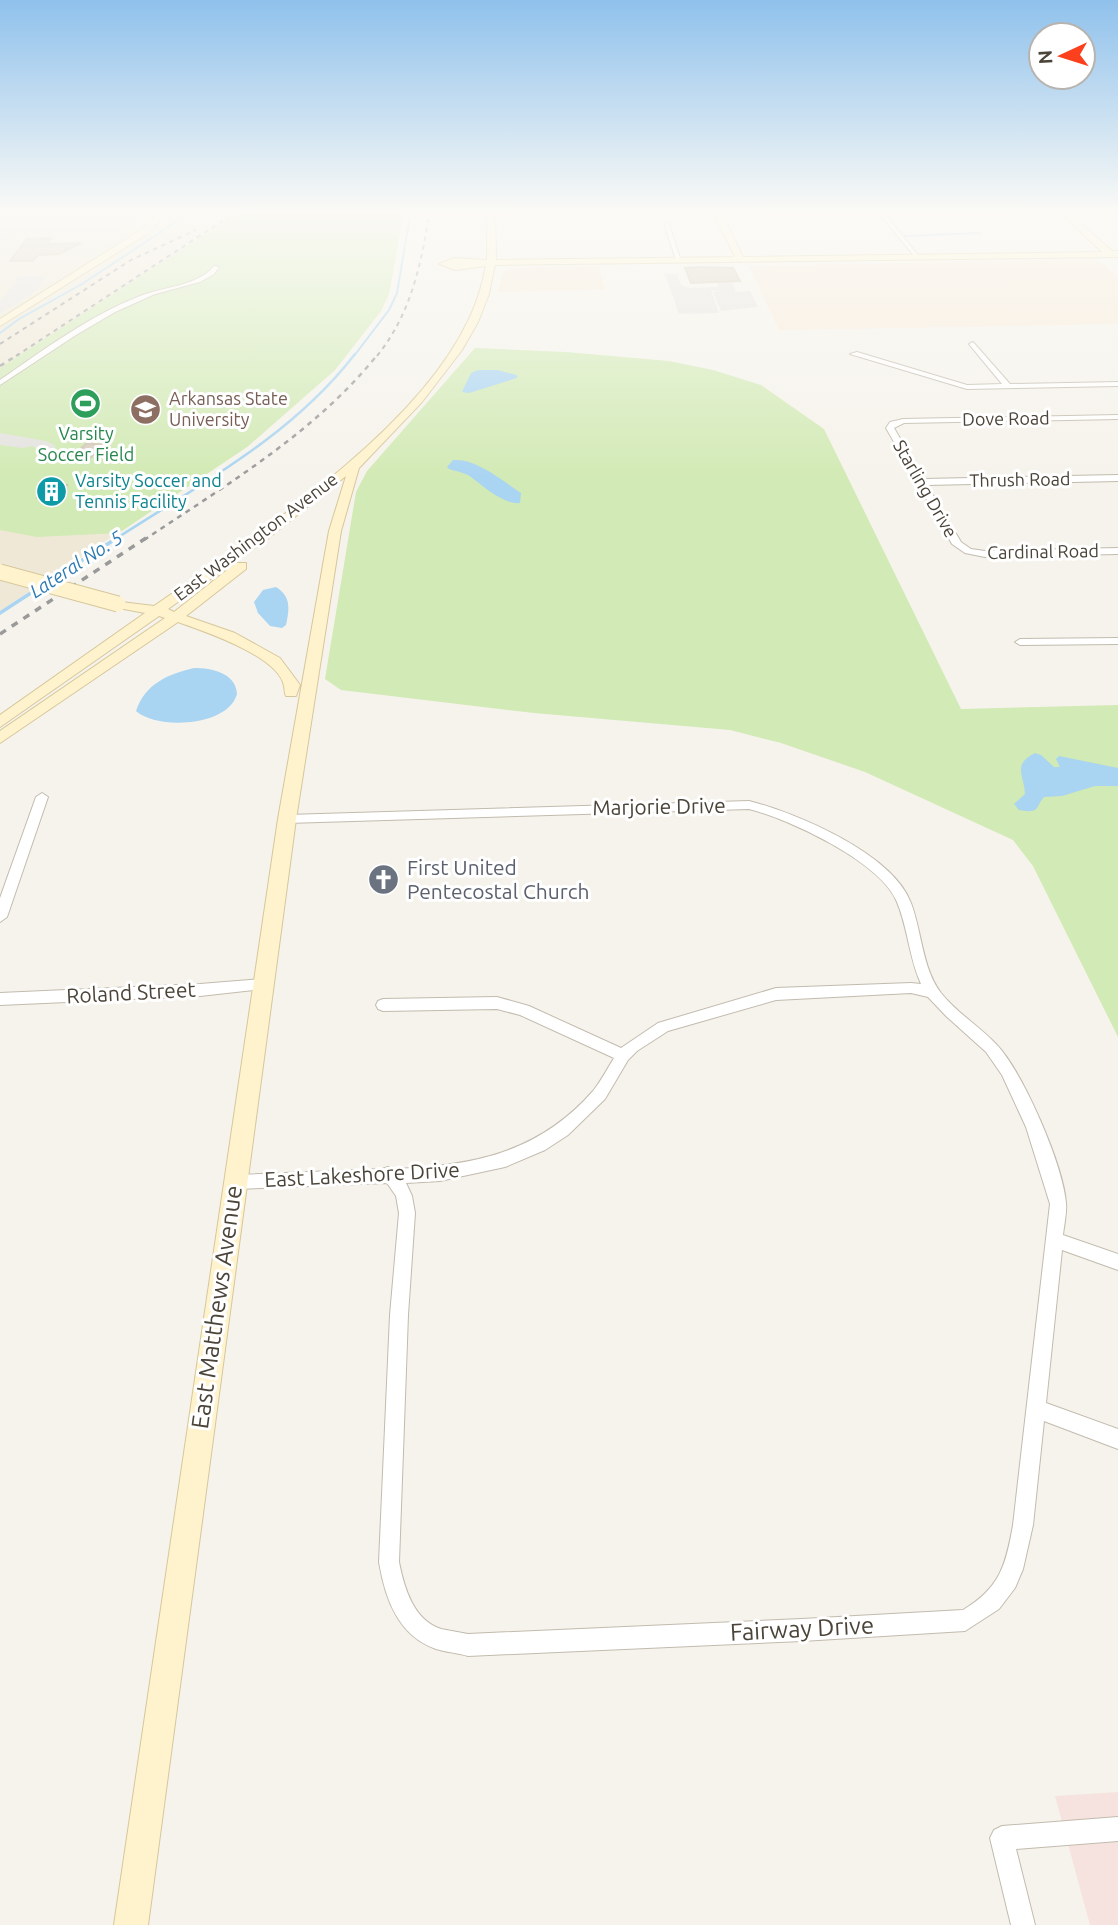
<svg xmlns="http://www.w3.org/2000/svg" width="1118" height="1925" viewBox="0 0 1118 1925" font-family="Ubuntu,sans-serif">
<rect width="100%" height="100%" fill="#f6f3ec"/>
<path fill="#f7ead8" d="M1091,259L1104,264L1118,277V324L779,330L749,266Z
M599,266L605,290L498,292L503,272L511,268Z"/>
<path fill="#efe8d6" d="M0,210H404L389,294L381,311L335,370L247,447L0,611Z"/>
<path fill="#f6e3e0" d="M1118,1792V1925H1090L1055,1796Z"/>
<path fill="#d2eab5" d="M242,210H404L389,294L381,311L335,370L247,447L119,533L37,537L0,530V368Z
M475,348L566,352L669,361L713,370L761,385L824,429L961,709L1118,705V1037L1033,866L1013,840L865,772L781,743L730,730L534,713L341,690L325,679L356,492L367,471Z"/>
<path fill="#e5e3e0" d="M69,210H146L138,222L132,227H124L118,232L7,233L5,236H10L0,246V217L49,216Z
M665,274H677L681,285L690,288L718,287V279L731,278L736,292L750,291L758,307L721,311L713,292L719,291L711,290L719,313L679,314Z
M25,276H43L45,279L36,291L0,313V302L18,278Z
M0,433L46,441L54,445L58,456L41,458V453L33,446L22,448L0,445Z"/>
<path fill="#a9d4f2" d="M478,370H497L517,375V378L469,393L462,392L471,373Z
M453,460C476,458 503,481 521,493L520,503C504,505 483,486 471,477C466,473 455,471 449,469L447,467Z
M276,587C292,597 289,610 286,625L282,628L270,626L258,613L254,602L263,590Z
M194,668C212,668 236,673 237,694C228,727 157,730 136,711C145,684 168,674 194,668Z
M1035,753L1041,755L1054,767H1060L1056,759L1059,756L1118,768V786H1095L1062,796L1044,797C1035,807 1041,814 1019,810L1014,804L1025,794C1024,774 1012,765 1035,753Z"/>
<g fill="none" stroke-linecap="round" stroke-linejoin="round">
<path stroke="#a9d4f2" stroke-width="2" d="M970,216L972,219
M905,236L980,233
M0,333L19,319L82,284L194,210
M354,356L389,310L397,293L411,210"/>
<path stroke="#a9d4f2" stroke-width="2.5" d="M114,540C199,485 292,436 355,354"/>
<path stroke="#a9d4f2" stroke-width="3.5" d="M51,580L117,538
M0,613L40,587"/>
</g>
<path fill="#d8cfc1" stroke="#d3c7b4" stroke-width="2" d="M51,238L47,244L81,243L59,254L38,255L33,261H10L27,239Z
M701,267L733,268L740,281L691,283L685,268Z
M87,443L104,445L86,462L68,460Z
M67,485L63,496L37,498L42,486Z"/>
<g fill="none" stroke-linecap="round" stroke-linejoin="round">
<defs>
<path id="street" d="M876,210H882L920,258H916Z
M664,223L669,224L681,261L676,260Z
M214,266L219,267L214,274L200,282L155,294L115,312L76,335L0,385V380C45,349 89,316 140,296C163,287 198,286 214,266Z
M973,342L1010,384L1118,382V386L967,389L850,354L857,352L967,385L1002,384L969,344Z
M1118,415V419L904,423L894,428L924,479L1118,475V481L927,485L961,542L971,549L985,551L1118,548V554L985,557L965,553L952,544L886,428L890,422L903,419Z
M1118,638V644L1020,645L1015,642L1020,639Z
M42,793L48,797L7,917L0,922V898L36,797Z
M749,801C797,813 893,854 911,903C922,932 922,968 941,993C957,1013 979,1026 996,1044C1023,1072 1063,1165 1066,1203C1067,1213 1064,1225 1063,1235L1118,1254V1270L1062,1250L1046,1403L1118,1429V1449L1044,1421L1033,1525L1023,1569L1015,1588L999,1609L965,1631L802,1641L468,1656C457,1653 446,1652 436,1649C398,1636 385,1598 379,1562L390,1315L399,1213L396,1196L387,1183L235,1189L229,1187L227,1182L229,1177L235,1175L382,1169L388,1167L393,1169C472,1166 539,1153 593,1091C601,1081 607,1069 614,1058L520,1015L497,1009L383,1011L378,1009L376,1005L378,1001L383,999L497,997L529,1006L621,1048L658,1023L776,988L911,983L921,984C909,958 908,928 897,902C881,862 789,819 749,809L287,823L281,819L287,815ZM911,993L928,997L946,1016L986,1052L1002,1075L1026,1127L1050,1204L1013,1525C1006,1565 1000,1588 963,1610L802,1619L468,1634C459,1632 450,1631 441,1629C413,1620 404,1587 399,1562L408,1315L415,1213L412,1196L406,1183L440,1181L505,1167L545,1150L568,1135L605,1099L628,1060L637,1051L668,1031L776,1000Z
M262,979L267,980L269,984L267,988L262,989L200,996L0,1005V993L200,984Z
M1118,1817V1841L1016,1849L1035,1925H1011L990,1838L994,1830L1002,1826Z"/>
<path id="secondary" d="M160,210H168L150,232L0,326V319L144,228Z
M487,210H495L496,260L735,257L712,210H720L743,257L1102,252L1057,210H1066L1112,251H1118V257L495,265L489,294L478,322L462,350L422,402L359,468L341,531L296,819L148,1925H114L278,819L329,531L346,476L266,540L168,609L174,612L236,563H246V569L186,616L235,633L280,658L300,685L296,696H286C284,693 285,689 284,686C279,656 203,631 178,622L0,743V731L165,618L159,616L0,727V715L145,613L113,607V601L154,606C256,535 414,434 468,321C477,303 482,285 486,266L455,270L439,264L454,258L487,260Z"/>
</defs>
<use href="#street" stroke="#c2bbae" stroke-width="2"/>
<use href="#secondary" stroke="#d6c79b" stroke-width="2"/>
<use href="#street" fill="#fff" fill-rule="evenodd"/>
<use href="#secondary" fill="#fff3cd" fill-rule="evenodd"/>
<path stroke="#9a9a9a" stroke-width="2" stroke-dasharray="4.5 4.5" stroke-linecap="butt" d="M0,344L131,260L196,230
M16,356L239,210
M377,356C412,312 421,264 430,210"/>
<path stroke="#9a9a9a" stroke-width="2.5" stroke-dasharray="5 5" stroke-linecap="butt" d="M0,366L19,354
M144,540C226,485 316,432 378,354"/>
<path stroke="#9a9a9a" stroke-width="3.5" stroke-dasharray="7 7" stroke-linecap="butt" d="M0,634L146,538"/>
<defs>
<path id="secondary-bridge" d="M0,572L118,604"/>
</defs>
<use href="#secondary-bridge" stroke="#d6c79b" stroke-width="17" stroke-linecap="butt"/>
<use href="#secondary-bridge" stroke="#fff3cd" stroke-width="15"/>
</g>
<linearGradient id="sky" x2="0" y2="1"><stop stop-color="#8fc1ec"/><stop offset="0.44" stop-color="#fbfaf6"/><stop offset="1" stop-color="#fbfaf6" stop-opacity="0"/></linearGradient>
<rect width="1118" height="479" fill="url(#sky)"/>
<defs>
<symbol id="stadium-disc" viewBox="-11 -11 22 22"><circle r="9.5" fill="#2e9e5b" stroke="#fff"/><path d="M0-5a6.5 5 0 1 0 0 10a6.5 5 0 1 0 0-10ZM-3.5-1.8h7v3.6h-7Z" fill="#fff"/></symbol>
<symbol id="university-disc" viewBox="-11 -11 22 22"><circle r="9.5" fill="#8d6e63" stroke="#fff"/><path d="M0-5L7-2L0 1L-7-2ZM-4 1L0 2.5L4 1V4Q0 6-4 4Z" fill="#fff"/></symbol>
<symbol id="building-disc" viewBox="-11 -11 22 22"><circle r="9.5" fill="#0f9aa8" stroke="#fff"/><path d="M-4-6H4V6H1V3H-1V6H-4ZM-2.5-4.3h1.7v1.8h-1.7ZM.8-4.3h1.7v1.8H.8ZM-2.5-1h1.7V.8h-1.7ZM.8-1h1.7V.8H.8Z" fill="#fff"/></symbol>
<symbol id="church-disc" viewBox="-11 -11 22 22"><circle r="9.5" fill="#6b7280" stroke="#fff"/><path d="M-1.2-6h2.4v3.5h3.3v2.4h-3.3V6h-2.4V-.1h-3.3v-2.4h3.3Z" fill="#fff"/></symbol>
</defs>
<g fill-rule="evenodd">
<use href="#stadium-disc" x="68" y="386" width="35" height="35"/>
<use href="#university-disc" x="128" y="392" width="35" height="35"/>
<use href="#building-disc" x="34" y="474" width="35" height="35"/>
<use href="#church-disc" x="366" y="862" width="35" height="35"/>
</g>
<g text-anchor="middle" stroke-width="6" stroke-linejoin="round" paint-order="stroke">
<g font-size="18" fill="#785e54" stroke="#fff" text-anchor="start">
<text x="169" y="405">Arkansas State<tspan x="169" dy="21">University</tspan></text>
</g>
<g font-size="18" fill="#4b4439" stroke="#fff">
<text transform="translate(1006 419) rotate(-1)" y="6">Dove Road</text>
<text transform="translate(1020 480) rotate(-1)" y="6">Thrush Road</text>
<text transform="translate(925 489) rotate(60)" y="6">Starling Drive</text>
<text transform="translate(256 537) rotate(-37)" y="6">East Washington Avenue</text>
<text transform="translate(1043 552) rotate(-1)" y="6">Cardinal Road</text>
</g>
<g font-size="18" fill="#27864d" stroke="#fff">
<text x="86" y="440">Varsity<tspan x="86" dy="21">Soccer Field</tspan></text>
</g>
<g font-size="18" fill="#0d838f" stroke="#fff" text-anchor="start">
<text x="75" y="487">Varsity Soccer and<tspan x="75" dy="21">Tennis Facility</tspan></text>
</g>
<g font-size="19" font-style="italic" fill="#2e7ab2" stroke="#fff">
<text transform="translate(76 564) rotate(-33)" y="7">Lateral No. 5</text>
</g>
<g font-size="21" fill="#4b4439" stroke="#fff">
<text transform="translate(659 807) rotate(-1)" y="7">Marjorie Drive</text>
<text transform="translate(131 993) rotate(-3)" y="7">Roland Street</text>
<text transform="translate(362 1175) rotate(-3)" y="7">East Lakeshore Drive</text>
</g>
<g font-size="21" fill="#5b616d" stroke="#fff" text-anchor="start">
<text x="407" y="875">First United<tspan x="407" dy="24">Pentecostal Church</tspan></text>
</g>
<g font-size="24" fill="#4b4439" stroke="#fff">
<text transform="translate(217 1307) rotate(-82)" y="8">East Matthews Avenue</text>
<text transform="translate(802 1629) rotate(-3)" y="8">Fairway Drive</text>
</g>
</g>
<g transform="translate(1062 56) rotate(266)"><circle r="33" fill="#ffffff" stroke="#b7b4b0" stroke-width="2"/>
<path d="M0-5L12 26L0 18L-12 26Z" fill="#fc3f1d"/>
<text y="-10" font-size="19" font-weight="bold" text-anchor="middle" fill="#4b4439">N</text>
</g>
</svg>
